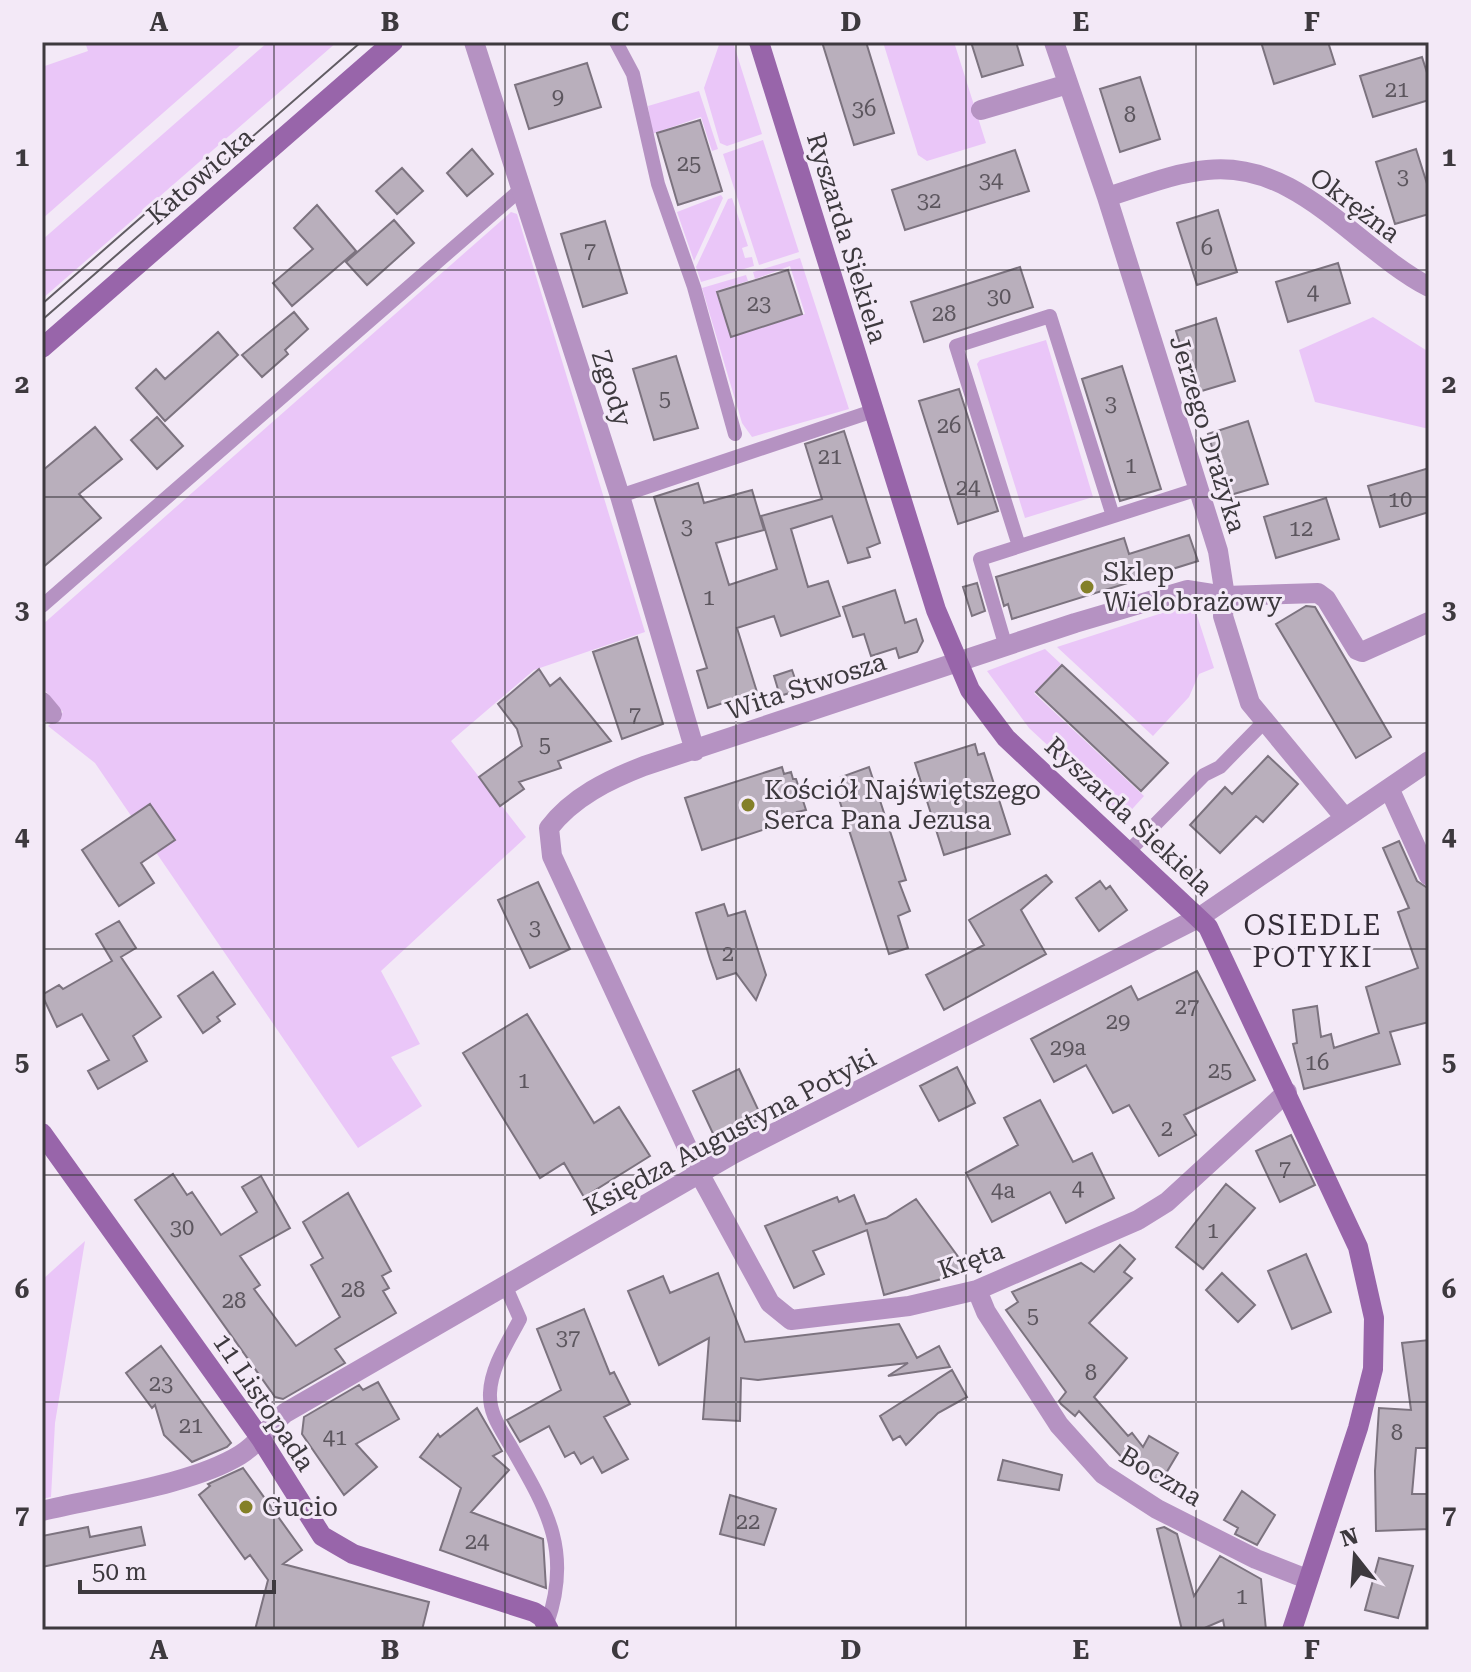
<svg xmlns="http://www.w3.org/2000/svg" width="1471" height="1672" viewBox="0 0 1471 1672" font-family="'Roboto Serif',serif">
<rect width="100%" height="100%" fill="#f3e9f7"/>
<path fill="#eac6f8" d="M85,42H244L42,219V67L88,51Z
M268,42H337L42,299V240Z
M720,42H733L762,134L727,146L720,143L704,88Z
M883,42H954L986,143L927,161L918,155Z
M699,91L718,149L712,151L701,117L652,134L648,106Z
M763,140L799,252L759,265L723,154Z
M721,195L723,198L694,261L677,212Z
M732,198L748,246L742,248L745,258L752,257L754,266L701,282L696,267L728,199Z
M511,212L517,214L645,632L534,670L451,741L526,837L381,971L420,1044L391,1057L422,1106L358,1148L95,763L48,726L63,712L42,687V625Z
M800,258L849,409L752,437L742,423L702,288L746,275L748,281L716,291L731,337L805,314L790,266L755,279L753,272Z
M1373,317L1429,352V429L1315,402L1299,350Z
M1046,340L1093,497L1025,518L977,364L980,360Z
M1193,603L1214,668L1199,674L1189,697L1153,736L1057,647Z
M1045,649L1061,664L1034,693L1144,796L1125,817L1029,728L987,671Z
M85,1241L55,1423L51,1497L42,1499V1280Z"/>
<path fill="#b9afbc" stroke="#7c737f" stroke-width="2" d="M822,42H866L894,133L854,145Z
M971,42H1016L1023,65L982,77Z
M1261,42H1328L1335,64L1274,84Z
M1422,57L1429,79V100L1373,117L1360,76Z
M587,63L601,107L529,129L515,85Z
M1140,77L1160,139L1120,152L1100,89Z
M700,120L722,191L678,205L657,133Z
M472,149L493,174L467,196L447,173Z
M1416,149L1429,190V214L1395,224L1376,162Z
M1015,150L1029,191L905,230L892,190Z
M402,168L423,191L397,214L376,191Z
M317,205L356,251L292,306L273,283L313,249L294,228Z
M1218,210L1237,272L1197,285L1177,223Z
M394,220L414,243L367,285L346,262Z
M605,221L627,293L583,307L561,234Z
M1338,263L1350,303L1288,322L1276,282Z
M1020,267L1033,307L924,342L911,302Z
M788,270L802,314L731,337L717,292Z
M294,312L308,329L285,350L288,354L262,377L242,355Z
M1216,318L1235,381L1195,393L1176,331Z
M218,332L238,355L165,421L136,388L156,369L165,379Z
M676,356L698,428L654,440L633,369Z
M1122,366L1161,489L1120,501L1082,379Z
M959,389L998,511L958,524L919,401Z
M157,417L183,446L157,469L131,440Z
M1248,421L1268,484L1227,496L1208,434Z
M95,427L122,459L79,494L101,518L42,568V471Z
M844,431L880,543L867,548L870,557L848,563L832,516L791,529L808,587L828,581L840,616L781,636L774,616L737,628L757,692L708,708L697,671L707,668L654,497L698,483L704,503L752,490L764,530L716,543L729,585L777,569L761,516L822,499L805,444Z
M1429,468V512L1380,527L1368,486Z
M1326,498L1339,539L1276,558L1264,517Z
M1189,535L1198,561L1012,619L1008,604L1004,606L996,577L1124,538L1129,554Z
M977,583L985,611L972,616L963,587Z
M895,590L905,623L916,619L923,641L917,652L899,658L896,648L871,656L864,634L853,637L843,607Z
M1306,606L1315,607L1391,737L1356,758L1276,624Z
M637,637L663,724L622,739L593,652Z
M1062,665L1168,763L1141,791L1036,692Z
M539,669L550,686L560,678L611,741L558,761L561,768L519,782L524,789L500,806L479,777L522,746L517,729L498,704Z
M792,670L799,690L780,696L774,676Z
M975,744L978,755L984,753L1010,834L944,855L915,763Z
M1268,756L1298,784L1263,822L1256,816L1220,853L1190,825L1225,787L1232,794Z
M782,767L784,774L791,772L793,779H796L806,810L797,812L799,818L702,850L685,798Z
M869,767L906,880L899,882L910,911L898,916L908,948L889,954L838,796L846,794L841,777Z
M150,804L175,840L141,863L154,883L119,906L82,850Z
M1399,841L1417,881L1429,889V1022L1390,1032L1400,1064L1304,1089L1293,1044L1297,1043L1293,1010L1317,1006L1321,1037L1331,1034L1334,1048L1379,1033L1366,987L1418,968L1398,912L1409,908L1383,848Z
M1046,875L1052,882L1021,910L1046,954L944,1010L926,975L984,945L969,920Z
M1100,881L1106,889L1110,886L1127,910L1099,931L1076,898Z
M538,882L570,949L530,968L498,900Z
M724,904L728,916L745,911L766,975L756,1000L736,973L717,979L710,959L696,913Z
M119,921L136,948L121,957L161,1017L133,1036L147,1061L98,1089L88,1071L109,1060L82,1014L57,1027L42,995L59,985L63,989L112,961L96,934Z
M1197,971L1255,1080L1184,1115L1196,1135L1159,1156L1129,1105L1113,1113L1086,1065L1054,1082L1031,1039L1131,986L1138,1000Z
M213,972L235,1004L217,1017L220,1021L203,1033L178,996Z
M527,1014L594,1123L619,1107L650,1156L584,1197L564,1163L540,1178L463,1053Z
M957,1067L975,1103L939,1121L920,1086Z
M739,1069L762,1118L716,1140L693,1091Z
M1040,1100L1073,1162L1092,1153L1114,1198L1066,1223L1050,1192L992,1222L966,1173L1018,1145L1004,1118Z
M1291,1135L1315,1185L1280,1202L1256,1151Z
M173,1174L187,1195L192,1192L221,1235L257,1212L242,1187L261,1176L290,1228L240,1256L260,1285L254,1289L296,1346L340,1317L311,1265L323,1258L303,1222L348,1193L391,1271L382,1276L389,1288L383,1291L396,1313L335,1349L345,1363L283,1399L275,1397L135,1200Z
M1226,1184L1255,1208L1203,1269L1176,1247Z
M854,1195L866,1224L886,1218L916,1199L959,1258L963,1273L884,1295L867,1230L813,1251L824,1274L794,1288L765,1226L837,1197L839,1202Z
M1120,1245L1135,1259L1124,1272L1132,1278L1089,1323L1127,1358L1094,1397L1128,1436L1132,1433L1143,1447L1149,1436L1178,1453L1165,1475L1178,1491L1127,1463L1079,1411L1075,1416L1061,1404L1059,1401L1066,1392L1006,1310L1018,1302L1012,1292L1081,1263L1094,1272Z
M1306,1254L1331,1312L1292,1329L1268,1271Z
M718,1273L745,1342L899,1324L917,1358L939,1346L950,1367L888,1376L908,1363L758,1380L741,1378L740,1421L703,1419L709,1338L659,1365L628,1291L663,1276L670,1293Z
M1222,1273L1255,1305L1238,1322L1206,1290Z
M584,1309L610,1374L614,1372L630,1404L604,1417L628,1459L602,1473L593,1457L581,1464L574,1452L565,1457L549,1426L520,1442L507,1420L561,1390L537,1329Z
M1429,1340V1448H1416L1412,1494H1429V1529L1376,1531L1375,1471L1379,1408L1411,1410L1402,1343Z
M161,1346L231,1443L227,1447L192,1462L164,1435L155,1405L152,1408L126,1373Z
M952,1370L967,1397L938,1413L906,1445L900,1436L893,1440L880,1416Z
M378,1382L399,1419L356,1444L377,1467L344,1495L302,1434L304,1417L359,1385L363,1390Z
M477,1408L502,1451L493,1456L509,1470L471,1512L543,1539L546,1588L440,1550L461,1488L420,1457L438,1434L440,1437Z
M1003,1460L1062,1475L1059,1490L998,1480Z
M243,1468L302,1550L283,1564L429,1602L422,1630H255L268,1580L250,1555L245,1559L199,1495L210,1486L208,1484Z
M1242,1491L1275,1515L1257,1545L1235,1534L1238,1528L1224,1520Z
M730,1495L776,1509L764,1545L720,1534Z
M88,1527L90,1537L141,1527L145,1545L42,1567V1536Z
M1164,1527L1177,1534L1194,1596L1220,1556L1261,1579L1266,1630H1225L1223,1620L1200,1630H1182L1157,1529Z
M1379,1558L1413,1566L1398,1618L1365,1610Z"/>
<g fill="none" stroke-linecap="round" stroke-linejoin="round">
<path stroke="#b592c2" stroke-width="14" d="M616,42L633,74L658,184L694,287L735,434
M620,496L873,411
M1019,546L956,346L1050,316L1113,516
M42,606L520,190
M1006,647L980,559L1198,489
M1128,852L1204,775L1220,767L1265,721
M505,1285L520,1319C508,1342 491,1367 490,1393C489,1413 500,1428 510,1445C546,1508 573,1550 547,1624"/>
<path stroke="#b592c2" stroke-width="20" d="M474,42L620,496L695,751
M1054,42L1107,197L1218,551L1225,596L1223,616L1250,703L1345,818
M981,110L1068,84
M1107,197C1140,187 1173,173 1207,170C1298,160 1356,249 1429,287
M42,702L52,714
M1389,788L1429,876
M1287,1092L1167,1202L1138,1220L977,1290L909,1306L791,1320L770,1303L699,1173L552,856L549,828C573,797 608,780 644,766L1075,623L1187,590L1225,596L1318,593L1326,599L1357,650L1362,652L1429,622
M977,1290L986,1312L1059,1425L1103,1474L1157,1509L1256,1559L1307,1579
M42,1511C99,1497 191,1485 240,1455C258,1444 269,1427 285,1413L733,1154L1200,917L1429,761"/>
<path stroke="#9865aa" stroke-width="20" d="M759,42L936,610L970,690L1006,738L1208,927L1358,1247L1374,1318L1373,1369L1358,1428L1292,1630
M42,348L393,42
M42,1133L261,1439L322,1536L353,1554L534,1612L542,1617L549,1630"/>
<path stroke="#615c63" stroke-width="2" d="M42,304L162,199
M42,320L361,42"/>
</g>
<path fill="none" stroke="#3d393e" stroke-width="2" stroke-opacity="0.55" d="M274,42V1630M505,42V1630M736,42V1630M966,42V1630M1196,42V1630M42,270H1429M42,497H1429M42,723H1429M42,949H1429M42,1175H1429M42,1402H1429"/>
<g fill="#848028" stroke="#f3e9f7" stroke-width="3">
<circle cx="1087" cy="587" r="8"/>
<circle cx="748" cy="805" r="8"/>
<circle cx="246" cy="1507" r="8"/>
</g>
<g text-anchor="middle" stroke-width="6" stroke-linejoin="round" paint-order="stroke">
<g font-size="22" fill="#5c565e">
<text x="1397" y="97">21</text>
<text x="558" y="104">9</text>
<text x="864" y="116">36</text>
<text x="1130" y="122">8</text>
<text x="689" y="171">25</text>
<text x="1403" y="184">3</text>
<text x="991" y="188">34</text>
<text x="929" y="208">32</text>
<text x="1207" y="255">6</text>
<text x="590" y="258">7</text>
<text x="1313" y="300">4</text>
<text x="999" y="304">30</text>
<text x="759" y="311">23</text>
<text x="944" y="321">28</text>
<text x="665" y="406">5</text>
<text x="1111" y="411">3</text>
<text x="949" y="433">26</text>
<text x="830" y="464">21</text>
<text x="1131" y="473">1</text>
<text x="968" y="495">24</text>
<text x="1400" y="507">10</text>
<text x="687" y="534">3</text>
<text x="1301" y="536">12</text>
<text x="709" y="605">1</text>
<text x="635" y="722">7</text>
<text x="545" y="752">5</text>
<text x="535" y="935">3</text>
<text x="728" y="961">2</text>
<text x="1187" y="1014">27</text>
<text x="1118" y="1029">29</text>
<text x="1068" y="1055">29a</text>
<text x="1317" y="1070">16</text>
<text x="1220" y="1078">25</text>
<text x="524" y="1088">1</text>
<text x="1167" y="1136">2</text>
<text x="1285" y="1176">7</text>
<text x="1078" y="1196">4</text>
<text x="1003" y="1198">4a</text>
<text x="182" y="1235">30</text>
<text x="1213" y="1238">1</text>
<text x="353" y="1297">28</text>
<text x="234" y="1308">28</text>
<text x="1033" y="1323">5</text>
<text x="568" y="1345">37</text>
<text x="1091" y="1380">8</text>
<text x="161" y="1391">23</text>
<text x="191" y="1433">21</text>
<text x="1397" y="1440">8</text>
<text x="335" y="1445">41</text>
<text x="748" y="1529">22</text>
<text x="477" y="1549">24</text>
<text x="1242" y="1604">1</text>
</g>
<g font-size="26" fill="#3d393e" stroke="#f3e9f7">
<text transform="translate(200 176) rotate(-41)" y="9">Katowicka</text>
<text transform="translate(1355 205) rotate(37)" y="9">Okrężna</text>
<text transform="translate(847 238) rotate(73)" y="9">Ryszarda Siekiela</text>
<text transform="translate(612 388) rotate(72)" y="9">Zgody</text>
<text transform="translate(1208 434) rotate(73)" y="9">Jerzego Drażyka</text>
<text transform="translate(806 686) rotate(-18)" y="9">Wita Stwosza</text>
<text transform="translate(1129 816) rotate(43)" y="9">Ryszarda Siekiela</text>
<text transform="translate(730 1132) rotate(-28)" y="9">Księdza Augustyna Potyki</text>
<text transform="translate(971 1260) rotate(-19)" y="9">Kręta</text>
<text transform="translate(264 1402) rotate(56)" y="9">11 Listopada</text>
<text transform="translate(1161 1476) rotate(31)" y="9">Boczna</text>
</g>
<g font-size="26" fill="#3d393e" stroke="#f3e9f7" text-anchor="start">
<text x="1103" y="581">Sklep<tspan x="1103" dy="30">Wielobrażowy</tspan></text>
<text x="764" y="799">Kościół Najświętszego<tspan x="764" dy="30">Serca Pana Jezusa</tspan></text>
<text x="262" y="1516">Gucio</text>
</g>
<g font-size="28" letter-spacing="2" fill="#332c36" stroke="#f3e9f7">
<text x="1313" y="935">OSIEDLE<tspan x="1313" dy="32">POTYKI</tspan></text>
</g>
</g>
<rect width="1471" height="1672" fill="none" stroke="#f3e9f7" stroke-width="88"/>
<g transform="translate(1355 1556) rotate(343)" stroke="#f3e9f7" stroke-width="6" paint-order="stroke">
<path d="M0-6L14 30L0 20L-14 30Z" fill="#3d393e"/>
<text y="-12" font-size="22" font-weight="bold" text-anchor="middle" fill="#3d393e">N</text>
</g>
<path d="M80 1580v12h194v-12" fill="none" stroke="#3d393e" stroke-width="4"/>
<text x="92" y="1580" font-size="24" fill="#3d393e" stroke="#f3e9f7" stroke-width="6" paint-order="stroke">50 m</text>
<rect x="44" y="44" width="1383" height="1584" fill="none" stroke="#3d393e" stroke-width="3"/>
<g font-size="26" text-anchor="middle" font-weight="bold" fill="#3d393e">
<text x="159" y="31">A</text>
<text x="390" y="31">B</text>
<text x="620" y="31">C</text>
<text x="851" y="31">D</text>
<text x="1081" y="31">E</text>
<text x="1312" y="31">F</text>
<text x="22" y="166">1</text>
<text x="1449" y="166">1</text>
<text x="22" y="393">2</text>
<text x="1449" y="393">2</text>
<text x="22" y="619">3</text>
<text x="1449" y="619">3</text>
<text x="22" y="845">4</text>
<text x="1449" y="845">4</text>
<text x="22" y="1071">5</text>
<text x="1449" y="1071">5</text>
<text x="22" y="1298">6</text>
<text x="1449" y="1298">6</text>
<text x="22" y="1524">7</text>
<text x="1449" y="1524">7</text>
<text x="159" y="1659">A</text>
<text x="390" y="1659">B</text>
<text x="620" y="1659">C</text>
<text x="851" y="1659">D</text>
<text x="1081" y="1659">E</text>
<text x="1312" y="1659">F</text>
</g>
</svg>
